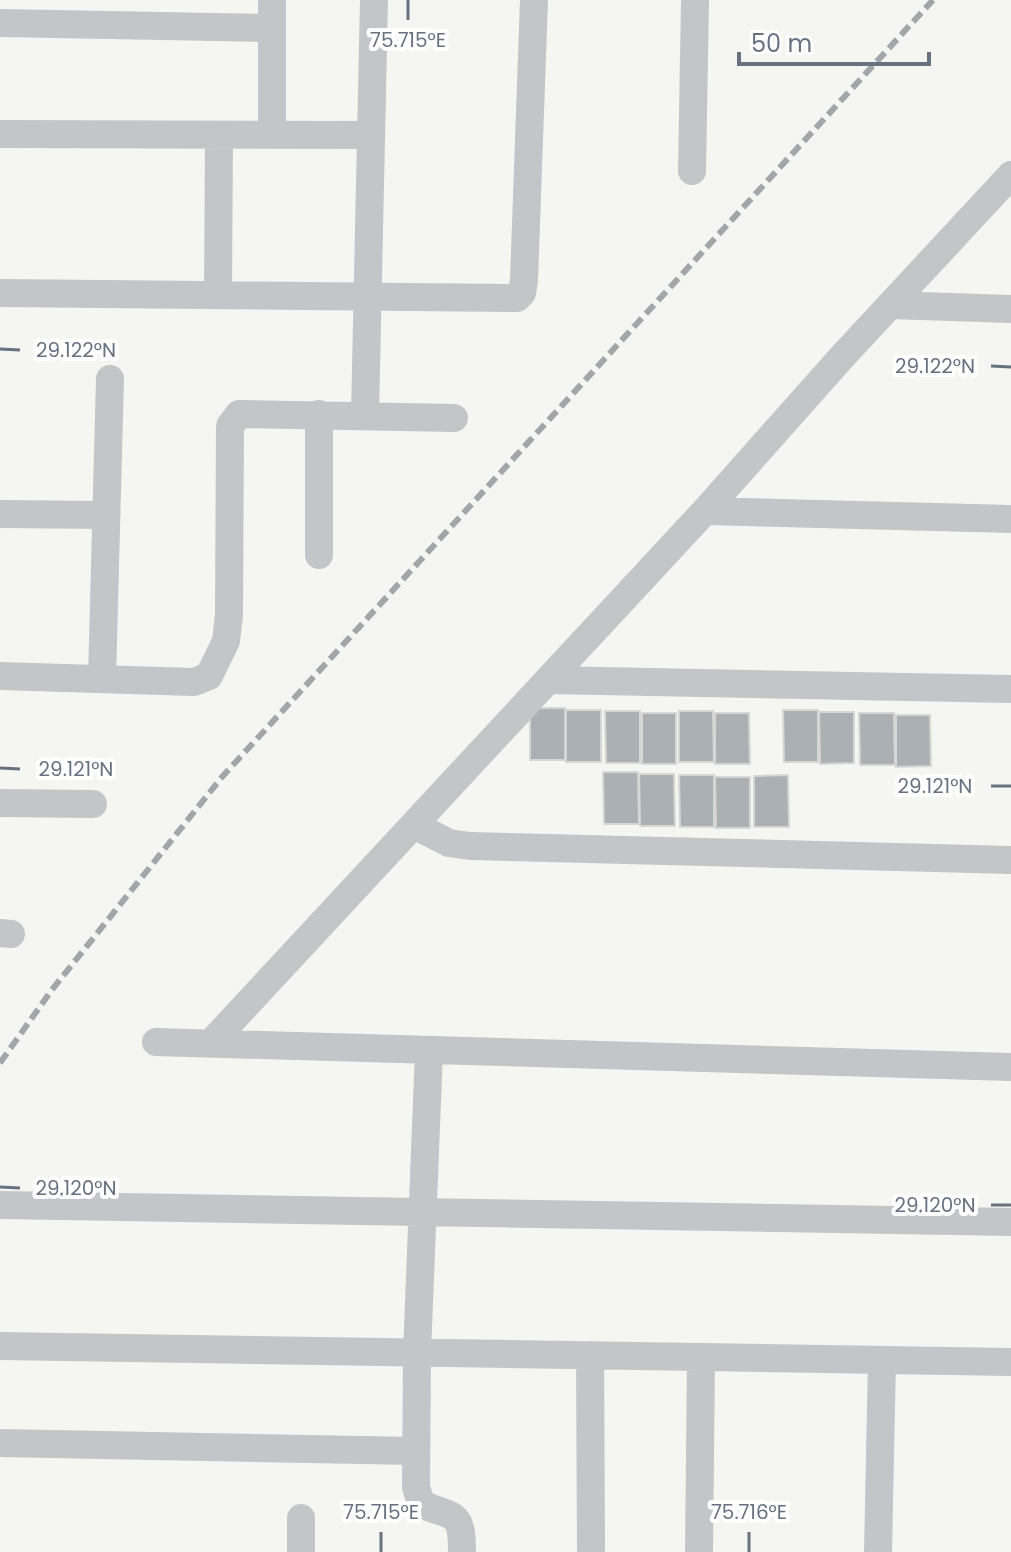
<svg xmlns="http://www.w3.org/2000/svg" width="1011" height="1552" viewBox="0 0 1011 1552" font-family="Poppins,sans-serif">
<rect width="100%" height="100%" fill="#f5f5f2"/>
<path fill="#abb0b5" stroke="#d6d6d4" stroke-width="2" d="M530,708H565V760H530Z
M566,710H601V762H566Z
M783,710H818V762H784Z
M605,711H640V763H606Z
M679,711H713L714,762H679Z
M819,712H854V763L820,764Z
M642,713H676V764H642Z
M715,713H749L750,764H715Z
M859,713H894L895,765H860Z
M896,715H930L931,766L896,767Z
M603,772H638L639,824H604Z
M639,774H674L675,826H640Z
M679,775H714V827H680Z
M788,775L789,827H754V776Z
M715,777H750V828H716Z"/>
<g fill="none" stroke-linecap="round" stroke-linejoin="round">
<path stroke="#c3c5c9" stroke-width="28" d="M0,23L272,28
M0,134L371,135
M272,135V0
M692,171L695,0
M0,293L517,298L522,293L524,280L534,0
M218,294L219,135
M890,305L1011,309
M365,415L374,0
M705,511L1011,519
M0,514L106,515
M319,555V414
M0,676L194,682L209,676L226,641L229,615L230,426L239,414L454,418
M102,679L110,379
M549,680L1011,689
M0,803L93,804
M414,825L449,843L470,846L1011,860
M0,933L11,934
M156,1042L1011,1067
M210,1044L705,511L841,358L1011,175
M429,1051L417,1353L416,1487L421,1504C454,1518 462,1510 462,1552
M0,1205L1011,1222
M0,1346L1011,1362
M590,1355L591,1552
M0,1443L416,1451
M301,1552V1518
M699,1552L701,1357
M878,1552L882,1360"/>
<path stroke="#a2a6ab" stroke-width="6" stroke-dasharray="12 6" stroke-linecap="butt" d="M0,1063L51,991L222,777L933,0"/>
</g>
<path fill="none" stroke="#677280" stroke-width="3" d="M408,20V0M0,349L20,350M991,366L1011,367M0,768L20,769M991,786H1011M0,1187L20,1188M991,1205H1011M381,1552V1532M749,1552V1532"/>
<g font-size="20" text-anchor="middle" fill="#677280" stroke="#fff" stroke-width="8" stroke-linejoin="round" paint-order="stroke">
<text x="408" y="47">75.715°E</text>
<text x="76" y="357">29.122°N</text>
<text x="935" y="373">29.122°N</text>
<text x="76" y="776">29.121°N</text>
<text x="935" y="793">29.121°N</text>
<text x="76" y="1195">29.120°N</text>
<text x="935" y="1212">29.120°N</text>
<text x="381" y="1519">75.715°E</text>
<text x="749" y="1519">75.716°E</text>
</g>
<path d="M739 52v12h190v-12" fill="none" stroke="#677280" stroke-width="4"/>
<text x="751" y="52" font-size="24" fill="#677280" stroke="#ffffff" stroke-width="6" paint-order="stroke">50 m</text>
</svg>
